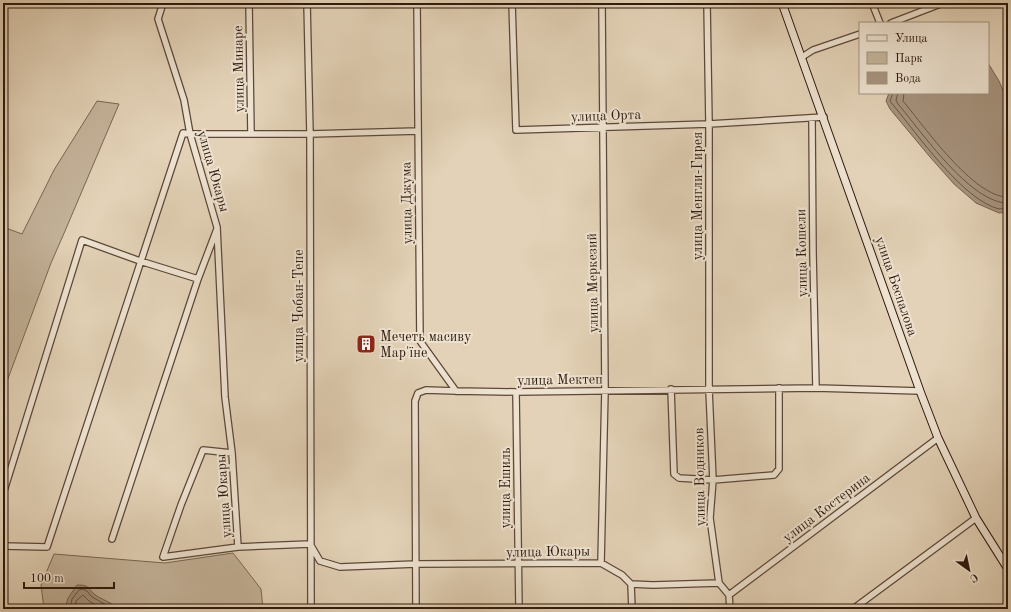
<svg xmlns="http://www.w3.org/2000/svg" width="1011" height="612" viewBox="0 0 1011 612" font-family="'Old Standard TT',serif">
<rect width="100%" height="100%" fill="#e3d2b7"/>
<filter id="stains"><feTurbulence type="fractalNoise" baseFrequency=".005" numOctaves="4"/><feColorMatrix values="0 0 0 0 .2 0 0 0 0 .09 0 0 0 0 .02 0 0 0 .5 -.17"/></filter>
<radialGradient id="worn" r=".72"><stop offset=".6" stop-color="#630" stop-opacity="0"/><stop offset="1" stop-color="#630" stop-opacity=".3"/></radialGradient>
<path fill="#c4b39a" stroke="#7a6654" d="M97,101L119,104L65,231L51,263L3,392V227L22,234L54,170Z
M233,553L261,589L263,609H44L41,585L54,554L165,563Z"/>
<path fill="#a6937d" stroke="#766250" d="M988,63L999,81L1008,102V212L999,213L976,203L954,184L930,157L890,109L886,101L889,93H988Z
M77,585C89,585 87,587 94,594C99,598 107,601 112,604L113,609H65L68,598Z"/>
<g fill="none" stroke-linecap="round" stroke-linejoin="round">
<path stroke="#6a5645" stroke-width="1" d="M893,93L890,101L894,106C918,135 963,200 999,209C1002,209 1005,208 1008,208
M898,93L896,100L898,104C921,131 971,204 1008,203
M904,93L903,101C924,126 974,198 1008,197
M70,609L72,599L79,590L83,589L87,591L92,597L108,606L109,609
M75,609L76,601L83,595L89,601L103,609"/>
<defs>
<path id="street" d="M163,3L158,19L184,100L190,134L217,227L225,397L232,453L238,547L310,544L320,561L340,567L416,564L601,563L622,575L631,584L653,585L719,583
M249,3L251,134
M307,3L310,134L311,609
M417,3L420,341L456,391
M512,3L516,130L709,124L824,117
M707,3L709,124V390L713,480L710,518L719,583L729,595L730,609
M872,3L880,23
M891,23L943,3
M802,57L813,50L860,34
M812,118L813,254L816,388
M671,389L674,474L679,478L713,480L774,475L779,469V388
M516,392L519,609
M232,453L203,450L181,505L163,557L238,547
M3,494L82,240L140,261L198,279
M112,539L198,279L217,229
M3,546L47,547L183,133L190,134H310L418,131
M601,563L605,390L602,3
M631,584L632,609
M729,595L938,438
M416,609L415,401L418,393L426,390L456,391L516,392L816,388L920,391
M853,609L976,518"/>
<path id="secondary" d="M782,3L920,391L938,438L976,518L1008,569"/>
</defs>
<use href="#street" stroke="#5c4738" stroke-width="8"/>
<use href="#secondary" stroke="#2f190d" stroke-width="9"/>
<use href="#street" stroke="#ede2d0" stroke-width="5.5"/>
<use href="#secondary" stroke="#ede2d0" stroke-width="7"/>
</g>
<defs>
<symbol id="building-square" viewBox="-11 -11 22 22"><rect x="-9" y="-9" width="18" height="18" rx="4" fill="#8f2418" stroke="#ede2d0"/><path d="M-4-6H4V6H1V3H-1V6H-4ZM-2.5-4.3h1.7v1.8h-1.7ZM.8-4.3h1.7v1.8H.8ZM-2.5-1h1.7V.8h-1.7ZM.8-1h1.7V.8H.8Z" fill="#fff"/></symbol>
</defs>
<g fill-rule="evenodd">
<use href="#building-square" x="355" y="333" width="22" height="22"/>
</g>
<g text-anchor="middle" stroke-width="4" stroke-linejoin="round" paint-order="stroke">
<g font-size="14" fill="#2f190d" stroke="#ede2d0">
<text transform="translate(238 69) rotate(-91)" y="5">улица Минаре</text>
<text transform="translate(606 115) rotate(-2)" y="5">улица Орта</text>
<text transform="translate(214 171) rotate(74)" y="5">улица Юкары</text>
<text transform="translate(697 196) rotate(-90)" y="5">улица Менгли-Гирея</text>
<text transform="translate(406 203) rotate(-91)" y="5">улица Джума</text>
<text transform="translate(801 253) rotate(-91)" y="5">улица Кошели</text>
<text transform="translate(592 283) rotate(-91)" y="5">улица Меркезий</text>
<text transform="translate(897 286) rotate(71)" y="5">улица Беспалова</text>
<text transform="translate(298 306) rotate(-90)" y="5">улица Чобан-Тепе</text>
<text transform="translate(560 379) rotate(-1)" y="5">улица Мектеп</text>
<text transform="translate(699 477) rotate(-91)" y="5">улица Водников</text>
<text transform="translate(505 488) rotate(-90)" y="5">улица Ешиль</text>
<text transform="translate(223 496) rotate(-94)" y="5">улица Юкары</text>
<text transform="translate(826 507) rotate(-37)" y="5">улица Костерина</text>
<text transform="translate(548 551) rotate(-1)" y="5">улица Юкары</text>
</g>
<g font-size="14" fill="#2f190d" stroke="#ede2d0" text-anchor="start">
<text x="380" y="341">Мечеть масиву<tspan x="380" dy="16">Мар'їне</tspan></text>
</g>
</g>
<rect width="1011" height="612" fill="none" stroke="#e3d2b7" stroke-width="16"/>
<rect x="4" y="4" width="1003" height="604" fill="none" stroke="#2f190d" stroke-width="2"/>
<rect x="8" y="8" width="995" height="596" fill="none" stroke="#2f190d"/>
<rect x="859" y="22" width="130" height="72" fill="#ede2d0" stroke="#a19282"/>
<rect x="867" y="35" width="20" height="6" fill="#ede2d0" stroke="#a19282"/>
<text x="895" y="42" font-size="12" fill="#2f190d">Улица</text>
<rect x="867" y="52" width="20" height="12" fill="#c4b39a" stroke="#a19282"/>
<text x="895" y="62" font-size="12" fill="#2f190d">Парк</text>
<rect x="867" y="72" width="20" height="12" fill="#a6937d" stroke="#a19282"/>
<text x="895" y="82" font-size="12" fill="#2f190d">Вода</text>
<g transform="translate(969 570) rotate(147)" stroke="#ede2d0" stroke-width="3" paint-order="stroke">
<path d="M0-3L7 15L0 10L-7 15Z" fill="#2f190d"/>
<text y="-6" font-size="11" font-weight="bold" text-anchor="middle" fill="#2f190d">С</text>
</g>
<path d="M24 582v6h90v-6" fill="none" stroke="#2f190d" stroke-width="2"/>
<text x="30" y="582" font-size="12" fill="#2f190d" stroke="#ede2d0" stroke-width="3" paint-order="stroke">100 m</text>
<rect width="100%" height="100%" filter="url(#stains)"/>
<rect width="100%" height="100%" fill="url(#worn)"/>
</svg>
